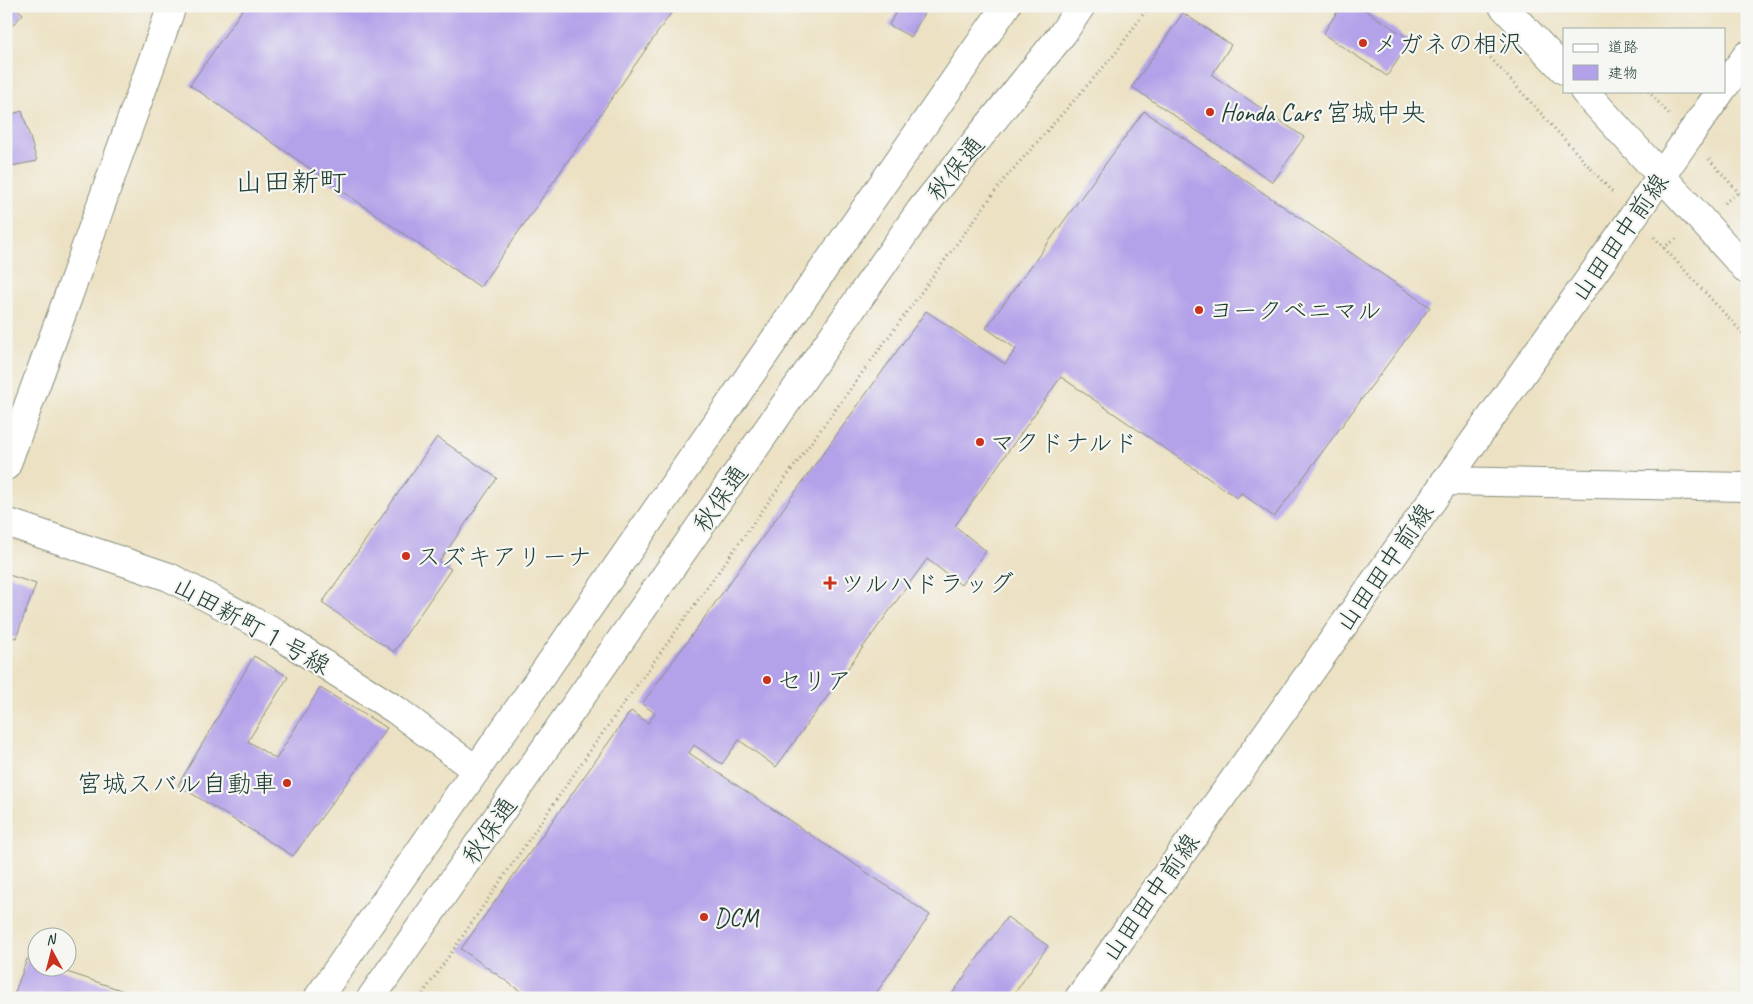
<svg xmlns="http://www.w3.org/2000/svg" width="1753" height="1004" viewBox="0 0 1753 1004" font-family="Caveat,'Klee One',sans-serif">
<rect width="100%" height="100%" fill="#f6f6f2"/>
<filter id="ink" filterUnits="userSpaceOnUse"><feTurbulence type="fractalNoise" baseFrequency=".02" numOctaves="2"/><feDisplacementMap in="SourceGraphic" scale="10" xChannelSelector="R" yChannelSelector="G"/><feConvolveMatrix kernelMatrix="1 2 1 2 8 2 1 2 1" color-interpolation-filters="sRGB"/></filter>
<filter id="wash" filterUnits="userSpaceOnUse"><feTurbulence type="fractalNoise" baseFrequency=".0096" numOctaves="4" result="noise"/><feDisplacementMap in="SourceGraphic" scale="20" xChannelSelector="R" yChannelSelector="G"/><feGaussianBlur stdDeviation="1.12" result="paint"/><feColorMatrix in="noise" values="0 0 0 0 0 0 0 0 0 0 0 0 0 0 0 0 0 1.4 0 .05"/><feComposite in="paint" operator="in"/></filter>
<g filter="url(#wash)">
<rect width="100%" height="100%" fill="#ece1c3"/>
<g id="blocks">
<path fill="#b3a1e9" d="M6,6H14L23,14L6,32Z
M245,6H676L480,287L190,85Z
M899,6H928L911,37L889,25Z
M1341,6H1359L1411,40L1387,76L1323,34Z
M1183,13L1231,45L1212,75L1304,137L1273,182L1132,87Z
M22,111L37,161L6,167V116Z
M1144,111L1430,307L1274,517L1241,493L1237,498L1061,377L955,526L986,551L961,585L927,559L776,767L739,740L722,764L694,745L689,753L930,915L874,996L876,998H530L461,949L631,711L648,723L655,713L642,704L926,311L1005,364L1016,349L986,328Z
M6,377L10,379L6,389Z
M437,437L497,478L439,562L451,569L394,652L322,603Z
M6,574L36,584L16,638L6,635Z
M254,656L288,677L248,741L276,759L320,688L387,728L293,856L178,785Z
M1007,917L1048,946L1011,998H949Z
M27,959L38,963V966H49L145,998H13Z"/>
</g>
</g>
<g filter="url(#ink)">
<use href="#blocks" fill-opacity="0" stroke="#868f7c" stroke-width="1"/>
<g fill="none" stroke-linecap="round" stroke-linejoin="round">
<defs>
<path id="street" d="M1724,87L1747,55
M1689,136L1721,91
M1445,481L1747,487"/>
<path id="secondary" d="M1503,6L1564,70
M1584,91L1747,270
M6,466L68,297L172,6
M6,522L169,577L277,634L396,710L476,770
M1079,998L1607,254L1689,136"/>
<path id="highway" d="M318,998L1006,6
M371,998L920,211L1063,33L1081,6"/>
</defs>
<use href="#street" stroke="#868f7c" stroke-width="30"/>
<use href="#secondary" stroke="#868f7c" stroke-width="30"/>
<use href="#highway" stroke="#868f7c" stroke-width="30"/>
<path stroke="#868f7c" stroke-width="3" stroke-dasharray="1 4" stroke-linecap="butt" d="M1443,6V7
M1570,6L1573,9
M1477,43L1613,193
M1648,91L1669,114
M1709,159L1747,202
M1724,203L1739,192
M1654,237L1747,338
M1663,248L1679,237
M420,998L592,748L813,440L1002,182L1115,54L1149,6"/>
<use href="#street" stroke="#fff" stroke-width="28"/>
<use href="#secondary" stroke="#fff" stroke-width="28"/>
<use href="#highway" stroke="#fff" stroke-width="28"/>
</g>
</g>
<g fill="#c8321e" stroke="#f6f6f2" stroke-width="2">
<circle cx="1363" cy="43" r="5"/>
<circle cx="1210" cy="112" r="5"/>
<circle cx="1199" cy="310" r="5"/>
<circle cx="980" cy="442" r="5"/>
<circle cx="406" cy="556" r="5"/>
<path d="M827.5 575.5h5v5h5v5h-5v5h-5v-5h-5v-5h5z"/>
<circle cx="767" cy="680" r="5"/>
<circle cx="287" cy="783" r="5"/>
<circle cx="704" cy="917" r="5"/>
</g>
<g text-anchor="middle" stroke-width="4.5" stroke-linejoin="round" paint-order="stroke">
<g font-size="25" fill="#1f3d34" stroke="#f6f6f2" text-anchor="start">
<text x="1373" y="52">メガネの相沢</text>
<text x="1220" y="121">Honda Cars 宮城中央</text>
<text x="1209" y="319">ヨークベニマル</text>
<text x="990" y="451">マクドナルド</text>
<text x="416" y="565">スズキアリーナ</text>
<text x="840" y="592">ツルハドラッグ</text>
<text x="777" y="689">セリア</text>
<text x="277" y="792" text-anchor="end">宮城スバル自動車</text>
<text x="714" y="926">DCM</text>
</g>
<g font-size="25" fill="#1f3d34" stroke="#f6f6f2">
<text transform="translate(955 168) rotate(-51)" y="9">秋保通</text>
<text transform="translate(1619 237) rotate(-55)" y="9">山田田中前線</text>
<text transform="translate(720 498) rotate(-55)" y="9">秋保通</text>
<text transform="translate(1384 567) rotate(-55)" y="9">山田田中前線</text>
<text transform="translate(252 625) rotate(29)" y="9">山田新町１号線</text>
<text transform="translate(489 830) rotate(-55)" y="9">秋保通</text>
<text transform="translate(1150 897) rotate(-55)" y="9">山田田中前線</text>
</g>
<g font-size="28" fill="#1f3d34" stroke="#f6f6f2">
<text x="291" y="191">山田新町</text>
</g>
</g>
<rect width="1753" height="1004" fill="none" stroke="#f6f6f2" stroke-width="25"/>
<rect x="1563" y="28" width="162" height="65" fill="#f6f6f2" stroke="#a0aca6"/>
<rect x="1573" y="44" width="25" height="8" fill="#ffffff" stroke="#a0aca6"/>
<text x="1608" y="52" font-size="15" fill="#1f3d34">道路</text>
<rect x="1573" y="65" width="25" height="15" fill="#b3a1e9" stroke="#a0aca6"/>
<text x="1608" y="78" font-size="15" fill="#1f3d34">建物</text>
<g transform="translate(52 952) rotate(353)"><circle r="24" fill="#f6f6f2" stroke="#a0aca6"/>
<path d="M0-4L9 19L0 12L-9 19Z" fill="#c8321e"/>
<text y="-8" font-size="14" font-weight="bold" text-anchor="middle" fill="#1f3d34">N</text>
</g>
</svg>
